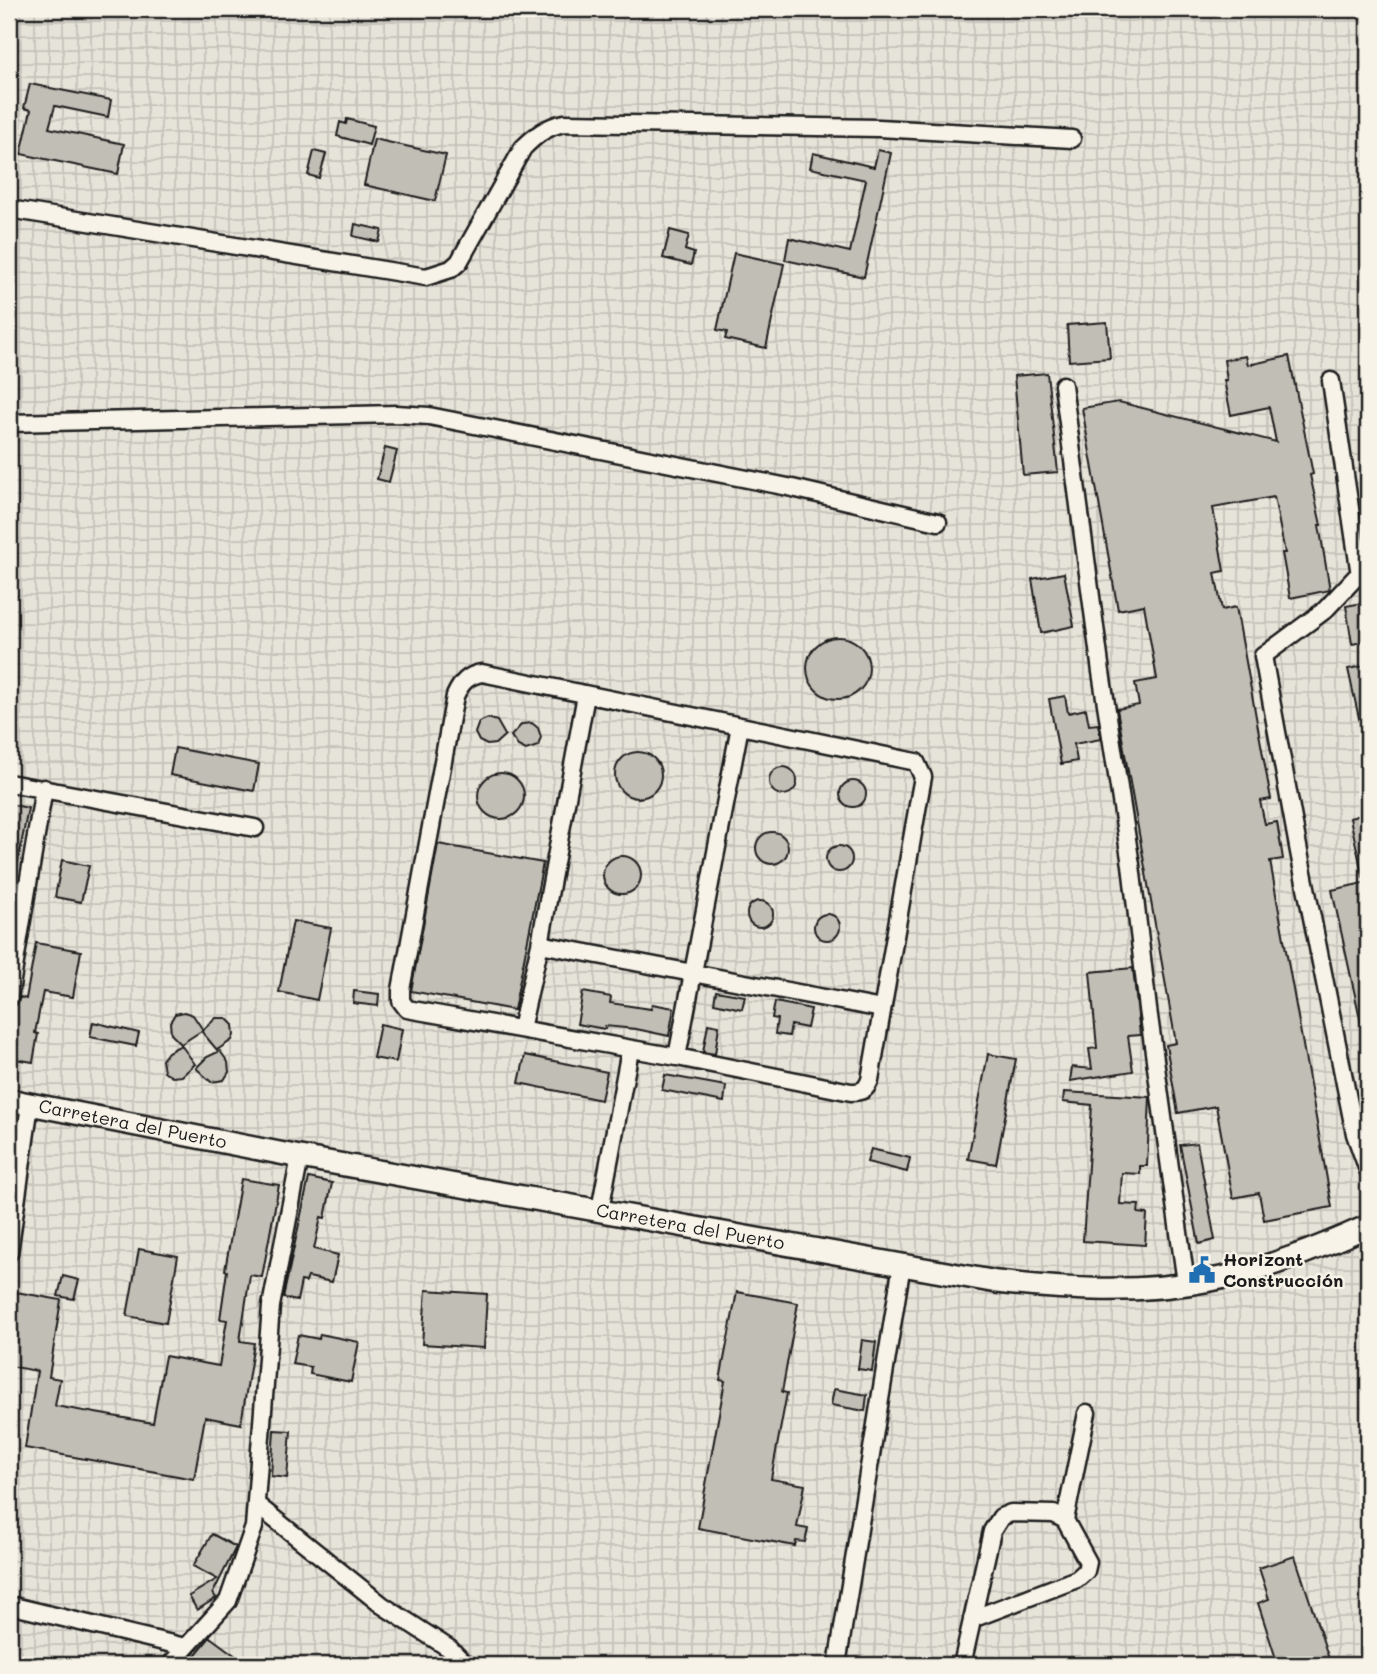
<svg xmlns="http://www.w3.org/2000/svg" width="1377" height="1674" viewBox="0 0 1377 1674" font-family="Mali,sans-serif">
<defs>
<pattern id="industrial-grid" width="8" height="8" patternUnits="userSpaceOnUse" patternTransform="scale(1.75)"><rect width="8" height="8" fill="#e6e3d9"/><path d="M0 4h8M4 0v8" fill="none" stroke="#c5c2ba"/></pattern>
</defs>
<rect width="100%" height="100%" fill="#f7f3e8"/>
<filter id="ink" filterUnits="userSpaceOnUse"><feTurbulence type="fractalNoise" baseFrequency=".0143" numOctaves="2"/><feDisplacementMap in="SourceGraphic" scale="14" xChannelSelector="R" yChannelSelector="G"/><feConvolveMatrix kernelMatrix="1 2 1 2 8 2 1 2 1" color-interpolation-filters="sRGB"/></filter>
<g filter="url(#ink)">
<path fill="url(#industrial-grid)" d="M9,9H1368V1665H9Z"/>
<path fill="#c0beb5" stroke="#1c1c1c" stroke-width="2" d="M30,84L111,100L108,117L55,106L49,128L124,144L118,174L21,154L31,110L24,108Z
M347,119L374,126L369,145L337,136L340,122L346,124Z
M374,139L446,155L435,201L364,185Z
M878,150L891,153L864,277L785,260L789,238L850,252L866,180L810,168L813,153L874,167Z
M314,151L326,154L319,178L308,175Z
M355,224L382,230L379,242L353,236Z
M670,230L689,235L685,250L694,253L691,265L663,258Z
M734,253L784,264L766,348L725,339L727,332L717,330Z
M1107,322L1110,358L1069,361L1067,325Z
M1246,356L1248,365L1289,356L1313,474L1310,475L1321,525H1319L1330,590L1290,598L1282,553H1285L1274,497L1213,508L1224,571L1215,573L1222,610L1236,607L1271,799L1260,801L1265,824L1277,822L1283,859L1270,861L1332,1207L1264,1220L1259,1193L1233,1198L1216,1106L1178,1113L1166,1045L1176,1043L1117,709L1139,705L1135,683L1157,679L1144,605L1118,610L1082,408L1119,402L1276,442L1269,407L1231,415L1224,380H1227L1224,360Z
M1047,373L1058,472L1023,475L1014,376Z
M385,448L397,451L389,482L377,479Z
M1064,573L1074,626L1041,633L1032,579Z
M1368,602V641L1352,644L1346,606Z
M807 668a31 31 0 1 1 62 0a31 31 0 1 1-62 0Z
M1368,665V735L1363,736L1348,669Z
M1065,696L1068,713L1086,709L1089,725L1098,724L1101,739L1074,744L1077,761L1061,764L1049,699Z
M488,718L497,721L505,735L495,744L487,745L479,741L475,733L479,722Z
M532,723L538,728L541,737L538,746L526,750L518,746L511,736L522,724Z
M175,748L259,764L254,791L170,775Z
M615 775a23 23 0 1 1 46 0a23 23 0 1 1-46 0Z
M769 781a14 14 0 1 1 28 0a14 14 0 1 1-28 0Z
M478 796a23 23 0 1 1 46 0a23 23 0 1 1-46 0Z
M840 794a13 13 0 1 1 26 0a13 13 0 1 1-26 0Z
M9,804L28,808L15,878L9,877Z
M1368,813V876L1363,877L1350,818Z
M756 848a16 16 0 1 1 32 0a16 16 0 1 1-32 0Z
M438,844L543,863L514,1010L411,991Z
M826 859a13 13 0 1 1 26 0a13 13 0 1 1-26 0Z
M603 875a19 19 0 1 1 38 0a19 19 0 1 1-38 0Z
M62,860L89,866L81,902L55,897Z
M1368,882V1031L1363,1032L1332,890Z
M747 914a13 13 0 1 1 26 0a13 13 0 1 1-26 0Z
M814 927a13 13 0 1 1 26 0a13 13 0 1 1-26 0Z
M293,921L331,928L317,1000L279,992Z
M36,943L81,951L73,997L43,992L35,1033L38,1034L33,1062L9,1058L14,1024L9,1023V1020L11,1008L17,1004L20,997L26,999Z
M1133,968L1140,1035L1128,1036L1133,1071L1070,1081L1072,1067L1092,1069L1089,1049L1097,1048L1090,972Z
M354,991L379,994L378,1006L353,1003Z
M716,991L745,996L742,1009L714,1003Z
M583,992L611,997L610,1003L651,1009L652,1004L674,1008L669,1036L636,1029L605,1026V1029L577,1024Z
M775,1002L811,1009L807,1028L791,1025L789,1036L775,1034L777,1019L772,1018Z
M184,1012L193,1015L203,1030L216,1018H226L233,1025L234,1035L232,1040L217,1050L202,1032L203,1030L181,1044L171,1034L170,1022L175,1014Z
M93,1022L139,1033L136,1046L90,1037Z
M380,1024L402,1029L396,1062L373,1058Z
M708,1024L719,1026L715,1054L703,1052Z
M181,1045L195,1064L182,1076L172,1077L164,1071L162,1060L168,1052Z
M220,1051L228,1062L229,1072L224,1080L211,1082L196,1068L207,1057Z
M988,1054L1016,1059L996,1164L968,1159Z
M525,1055L607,1072L601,1100L519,1083Z
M665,1075L726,1086L724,1102L662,1090Z
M1064,1092L1150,1097L1147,1166H1140V1174L1122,1173L1120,1204L1139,1205L1138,1213L1147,1214L1145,1245L1083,1241L1092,1105L1063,1102Z
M1197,1143L1215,1240L1199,1244L1180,1145Z
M871,1149L910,1158L907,1172L867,1162Z
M309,1178L332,1183L325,1218L321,1217L314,1249L338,1255L332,1282L308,1277L306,1282L301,1281L297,1301L283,1298Z
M241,1179L279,1185L262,1277L250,1275L240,1341L254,1343L241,1424L205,1417L194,1479L25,1448L37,1371L9,1366V1337L16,1292L61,1300L49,1377L60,1379L55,1406L153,1423L165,1356L219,1366L227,1320L220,1319L227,1271L225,1270Z
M139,1249L178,1256L166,1323L127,1316Z
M63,1276L79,1280L74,1299L58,1296Z
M426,1290L487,1294L484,1348L422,1344Z
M737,1292L798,1303L782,1392L787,1393L771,1479L805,1485L797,1527L808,1529L805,1542L796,1541L795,1546L698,1528L725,1381L720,1380Z
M320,1334L359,1342L351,1382L310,1374L311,1367L292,1364L298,1335L319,1339Z
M862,1340L876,1342L872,1371L858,1369Z
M834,1389L867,1395L865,1411L831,1405Z
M274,1430L291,1431L287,1478L271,1476Z
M212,1534L236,1547L213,1593L216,1598L197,1610L189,1596L217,1579L193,1566Z
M1295,1556L1331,1665H1278L1258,1603L1269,1599L1259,1568Z
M210,1637L248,1665H187Z"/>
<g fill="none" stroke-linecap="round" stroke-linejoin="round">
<defs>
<path id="minor" d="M9,209L426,277L451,269L459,262L523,148C536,135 546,127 564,123L879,128L1072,139
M1331,381L1360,575
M1063,385L1101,672L1131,865L1148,1009L1186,1283
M9,423L396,414L429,416L788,487L938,522
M1368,574L1355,578L1325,610L1263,656L1299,852L1355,1134L1368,1170
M9,783L255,828
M540,944L882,1009
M9,998L44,788
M521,1029L540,944L586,695
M677,1057L851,1092C862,1092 866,1090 870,1080L920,793L923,777L916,762L482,673C468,675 461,683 455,696L401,990V1001L407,1009L677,1057L740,726
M600,1210L630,1050
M9,1253L30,1104
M257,1505L382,1605L450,1649L466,1665
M9,1605L185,1647
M972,1619L1077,1579L1086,1571L1088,1562L1065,1520L1087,1413
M170,1665L228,1601L254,1527L271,1306L300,1157
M837,1665L902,1264
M962,1665L992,1531L1001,1517L1011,1513L1054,1514L1065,1520"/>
<g id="major">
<path id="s1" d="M9,1100L300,1157L997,1282C1068,1290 1141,1294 1211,1280C1265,1270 1319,1248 1368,1226"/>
</g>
</defs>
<use href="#minor" stroke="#1c1c1c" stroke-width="21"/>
<use href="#major" stroke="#1c1c1c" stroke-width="26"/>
<use href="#minor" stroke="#f7f3e8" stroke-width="16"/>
<use href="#major" stroke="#f7f3e8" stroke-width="21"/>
</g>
</g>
<defs>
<symbol id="civic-bare" viewBox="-9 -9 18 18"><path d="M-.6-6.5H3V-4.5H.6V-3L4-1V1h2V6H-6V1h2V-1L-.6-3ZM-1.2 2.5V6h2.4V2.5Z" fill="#1f6fb2" stroke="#f7f3e8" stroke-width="2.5" paint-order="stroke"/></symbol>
</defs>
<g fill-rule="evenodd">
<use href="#civic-bare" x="1183" y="1251" width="38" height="38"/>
</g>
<g text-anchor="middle" stroke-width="5" stroke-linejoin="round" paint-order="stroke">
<g font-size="18" fill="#1c1c1c" stroke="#f7f3e8">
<text dy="6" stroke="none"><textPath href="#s1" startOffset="126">Carretera del Puerto</textPath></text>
<text dy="6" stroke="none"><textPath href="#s1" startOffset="693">Carretera del Puerto</textPath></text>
</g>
<g font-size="18" font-weight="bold" fill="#1c1c1c" stroke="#f7f3e8" text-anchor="start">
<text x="1223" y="1266">Horizont<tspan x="1223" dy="21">Construcción</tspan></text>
</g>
</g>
<rect width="1377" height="1674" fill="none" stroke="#f7f3e8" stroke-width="35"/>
<rect x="18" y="18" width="1342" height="1639" fill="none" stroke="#1c1c1c" stroke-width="2.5" filter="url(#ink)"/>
</svg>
